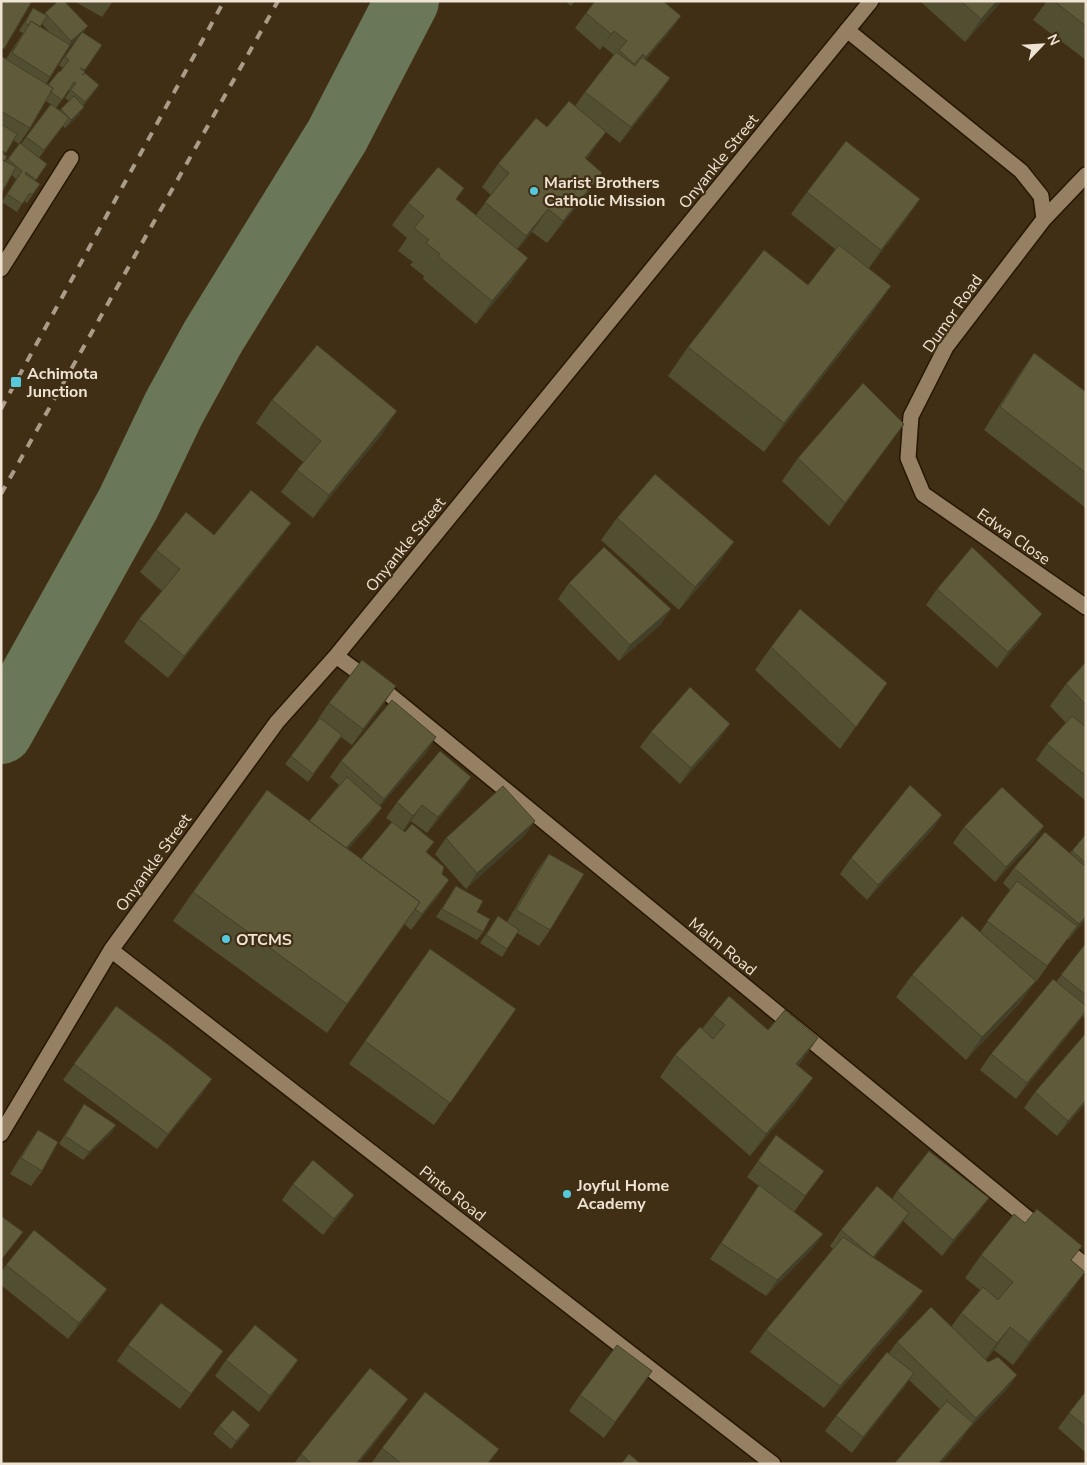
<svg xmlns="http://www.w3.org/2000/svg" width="1087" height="1465" viewBox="0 0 1087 1465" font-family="'Nunito Sans',sans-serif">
<rect width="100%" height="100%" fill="#412f15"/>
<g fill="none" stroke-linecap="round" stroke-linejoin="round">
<path stroke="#6a7859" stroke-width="64" d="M1,732L128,504L174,408L213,337L337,136L407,1"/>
<defs>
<path id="street" d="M847,30L1021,171L1041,196L1044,219
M1086,175L1044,219L946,347L911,416L908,458L923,494L1086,607
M1,269L71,158
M336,656L391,696L1086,1266
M111,950L773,1464
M1,1134L111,950L277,722L336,656L871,1"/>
</defs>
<use href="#street" stroke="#271600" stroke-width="18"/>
<use href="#street" stroke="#958064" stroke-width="15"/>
<path stroke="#ab9c89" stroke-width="4" stroke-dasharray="9 9" stroke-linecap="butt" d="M1,409L224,1
M1,494L278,1"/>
</g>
<path fill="#524e32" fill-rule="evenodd" d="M58,1L88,26L83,32L84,71L83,75L99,85L83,106L79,115L65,128L63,126L39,158L47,164L35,181L40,184L27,203L24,201L17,212L2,202L16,179L12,175L1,194V56L6,59L23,33L19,31L33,8L44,14ZM42,24L51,34L40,27ZM78,37L59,65L63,68L48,85L46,84L70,46ZM69,90L70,91L65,98L69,101L59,111L26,137L21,144L20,143L6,161H5L4,154L13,140L19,144L30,128L46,101L56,108Z
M74,1H113L102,17Z
M565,1H575L571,6Z
M920,1H1002L965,42Z
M1047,1H1086V60L1033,20Z
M586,13L681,16L670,31L646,60L670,78L659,94L620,143L602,129L590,155L586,159L602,173L586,195L547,243L532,232L517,250L512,281L476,324L423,279L424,276L410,265L413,262L398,251L407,238L392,225L408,203L464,188L456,199L476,215L491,195L482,187L498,164L575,106L585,92L614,55L603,46L600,50L575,28Z
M807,192L920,199L904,222L869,268L871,315L764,452L668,376L688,347L808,285L836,250L791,214Z
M1034,353L1086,392V508L984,430L1018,376Z
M272,400L382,434L313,518L281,492L303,462L256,423Z
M888,446L829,526L782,481L798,458Z
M617,518L718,565L679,610L601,540Z
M291,523L275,545L168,678L124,642L139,619L162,591L140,572L156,550Z
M569,583L671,609L660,625L619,661L558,599Z
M937,589L1042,614L1031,629L997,668L926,605Z
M771,647L887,683L840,749L755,670Z
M1086,662V801L1036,760L1047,744L1066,723L1050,706L1066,684Z
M385,702L352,745L341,737L308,782L285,764L319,719H318L329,703Z
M651,732L719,740L680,784L640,747Z
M426,753L380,806L371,823L348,849L361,859L392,822L386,818L397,802L471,777L460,793L427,833L411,821L403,831L427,852L442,874L449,880L438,896L411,930L404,924L327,1033L173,921L193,892L309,821L339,785L330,777L341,761Z
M942,815L931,831L867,900L840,874L851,858Z
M535,821L524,836L466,889L435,854L446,838Z
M1044,826L1033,842L995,882L953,843L964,827Z
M1086,834V919L1068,940L1067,939L1036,982L1035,981L1020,1003L966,1060L896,997L912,975L980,932L1010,890L1003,883L1014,868L1070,853Z
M549,854L550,930L539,946L517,933L502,957L480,943L498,916L507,922L538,869Z
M456,886L483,932L477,940L436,917Z
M1086,943V1019L1083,1016L1077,1024L1016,1099L980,1070L991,1054L1056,982Z
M430,949L516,1009L434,1125L349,1064Z
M116,1006L212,1079L201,1095L157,1149L63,1080Z
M713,1015L802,1061L798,1066L797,1101L750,1156L660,1077L675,1055L702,1029Z
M1035,1092L1086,1103L1057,1136L1024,1108Z
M84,1104L116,1125L111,1133L83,1160L59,1144Z
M38,1130L42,1171L31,1186L10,1174L27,1146Z
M776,1135L824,1171L794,1212L823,1234L812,1249L766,1296L710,1259L759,1186L747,1177Z
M293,1184L354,1195L343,1211L323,1235L282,1200Z
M897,1191L989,1198L978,1213L942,1256L903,1221L874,1258L907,1313L824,1408L750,1352L766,1330L833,1249L830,1246L841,1230L892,1199Z
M981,1255L1072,1261L1069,1295L1013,1365L994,1350L986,1360L988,1362L1017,1375L1006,1390L967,1431L962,1439L940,1464H894L940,1409L909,1380L852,1453L825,1431L836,1416L889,1353L897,1342L951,1327L961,1313L980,1290L965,1278Z
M6,1265L107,1289L96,1305L68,1339L1,1285V1272Z
M128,1345L223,1351L212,1367L180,1409L117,1361Z
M226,1360H298L287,1376L259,1412L215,1376Z
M652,1371L604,1438L569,1411L580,1395Z
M1086,1391V1453L1058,1428Z
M397,1415L358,1464H294L301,1454Z
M250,1425L245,1433L231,1449L213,1434L219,1426Z
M382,1448L499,1449L488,1464H371Z"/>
<path fill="#424029" d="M997,1H1002L965,42L981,19Z
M681,16L670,31L635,73L646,57Z
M88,26L82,34L66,49L71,41Z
M614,31L603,46L600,50L611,34Z
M670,78L659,94L620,143L631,127Z
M99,85L94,93L80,110L85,102Z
M84,107L79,115L65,128L71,120Z
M606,132L590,155L569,180L585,158Z
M602,173L586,195L547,243L563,221Z
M920,199L904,222L865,273L881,250Z
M548,209L532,232L510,259L526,236Z
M528,258L512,281L476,324L492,301Z
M891,286L871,315L764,452L784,423Z
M397,411L382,434L313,518L329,495Z
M904,424L888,446L829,526L845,503Z
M291,523L275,545L168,678L184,656Z
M734,542L718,565L679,610L695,587Z
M671,609L660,625L619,661L630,645Z
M1042,614L1031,629L997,668L1008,652Z
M396,686L385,702L352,745L363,729Z
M730,724L719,740L680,784L691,768Z
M436,737L426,753L373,814L384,799Z
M471,777L460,793L427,833L438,817Z
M422,805L411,821L402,831L413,816Z
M382,808L371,823L333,867L344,851Z
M942,815L931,831L867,900L878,885Z
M535,821L524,836L466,889L477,873Z
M1044,826L1033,842L995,882L1006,867Z
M449,880L438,896L411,930L422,914Z
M420,902L400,931L327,1033L347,1004Z
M1086,916V919L1068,940L1079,924Z
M1036,981L1020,1003L966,1060L982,1037Z
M1086,1012L1077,1024L1016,1099L1027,1083Z
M818,1038L802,1061L780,1086L796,1064Z
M813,1078L797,1101L750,1156L766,1134Z
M212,1079L201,1095L157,1149L168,1134Z
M1086,1100V1103L1057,1136L1068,1121Z
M116,1125L111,1133L83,1160L89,1152Z
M354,1195L343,1211L323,1235L334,1219Z
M989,1198L978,1213L942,1256L953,1240Z
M909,1213L898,1229L862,1272L873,1257Z
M823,1234L812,1249L766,1296L777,1280Z
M1085,1272L1069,1295L1013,1365L1029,1342Z
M107,1289L96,1305L68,1339L79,1323Z
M923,1291L907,1313L824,1408L840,1386Z
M1010,1327L994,1350L981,1365L997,1343Z
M223,1351L212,1367L180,1409L191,1394Z
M298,1360L287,1376L259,1412L270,1396Z
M652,1371L641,1387L604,1438L615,1422Z
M914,1373L903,1389L852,1453L863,1437Z
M1017,1375L1006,1390L967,1431L962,1439L940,1464H938L970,1426L976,1418Z
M408,1399L397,1415L358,1464H356Z
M250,1425L245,1433L231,1449L236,1441Z"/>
<path fill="#5f5b3a" stroke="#424029" d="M1,1H32L4,49L1,48Z
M58,1H64L88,26L71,41L45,13Z
M595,1H663L681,16L646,57L643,54L634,64L619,50L627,41L614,31L611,34L586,13Z
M961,1H997L981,19Z
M1054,1H1086V26Z
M33,8L47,16L40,27L31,21L29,25L25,23Z
M31,21L70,45L50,77L12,53Z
M82,32L102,45L85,70L80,68L85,72L82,75L85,73L99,85L85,102L71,90L76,83L74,82L62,100L51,92L53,88L48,85L59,71L60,72L69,60L65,57Z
M616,52L635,66L642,57L670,78L631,127L585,92Z
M1,56L53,88L30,128L1,111Z
M74,96L84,107L71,120L61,109Z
M569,101L606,132L585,158L602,173L563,221L548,209L526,236L485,202L509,173L498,164L536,118L547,127Z
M51,104L69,118L44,150L26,137Z
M1,124L17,134L6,153L1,150Z
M846,141L920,199L881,250L807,192Z
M20,143L47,164L36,180L26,172L25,174L40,184L32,195L30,193L22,204L7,194L22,171L8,159Z
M1,153L7,156L5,161L1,159Z
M1,159L16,167L1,194Z
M438,167L464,188L456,199L528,258L492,301L438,256L440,254L426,243L429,240L414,228L424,216L408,203Z
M839,245L891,286L784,423L688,347L764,250L808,285Z
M317,345L397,411L329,495L297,470L321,441L272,400Z
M1034,353L1086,392V473L1000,407Z
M863,383L904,424L845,503L798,458Z
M655,474L734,542L695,587L617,518Z
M251,490L291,523L184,656L139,619L180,569L156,550L186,512L214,535Z
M604,547L671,609L630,645L569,583Z
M972,547L1042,614L1008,652L937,589Z
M800,609L887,683L856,727L771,647Z
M362,660L396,686L363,729L329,703Z
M1086,662V705L1066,684Z
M690,687L730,724L691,768L651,732Z
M392,700L436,737L384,799L341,761Z
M1072,716L1086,727V776L1047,744Z
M320,718L342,735L313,774L291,756Z
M440,751L471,777L438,817L422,805L413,816L397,802Z
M347,777L382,808L346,848L309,821Z
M910,785L942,815L878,885L851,858Z
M503,786L535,821L477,873L446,838Z
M1002,787L1044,826L1006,867L964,827Z
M267,790L420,902L347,1004L193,892Z
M392,822L405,832L412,824L434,842L426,852L444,867L442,874L449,880L422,914L415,909L420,902L361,859Z
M1045,832L1086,867V916L1079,924L1014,868Z
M1086,834V863L1072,851Z
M549,854L584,874L550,930L516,910Z
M1017,881L1077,926L1047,966L987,921Z
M456,886L483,901L477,912L490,919L483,932L442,909Z
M498,916L519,930L507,949L486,935Z
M962,916L1036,981L982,1037L912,975Z
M1086,943V995L1061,975Z
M430,949L516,1009L450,1103L365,1041Z
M1053,979L1086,1006V1011L1027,1083L991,1054Z
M729,996L768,1030L785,1010L818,1038L796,1064L813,1078L766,1134L675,1055L700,1027L713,1039L725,1025L713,1015Z
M116,1006L166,1043L212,1079L168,1134L74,1064Z
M1086,1033V1100L1068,1121L1035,1092Z
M84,1104L116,1125L89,1152L65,1136Z
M38,1130L58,1142L42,1171L21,1158Z
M776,1135L824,1171L805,1196L758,1161Z
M929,1151L989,1198L953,1240L897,1191Z
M313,1160L354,1195L334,1219L293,1184Z
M759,1185L823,1234L777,1280L721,1243Z
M877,1186L909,1213L873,1257L841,1230Z
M1037,1209L1082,1246L1071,1260L1085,1272L1029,1342L1010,1327L997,1343L961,1313L983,1287L998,1300L1013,1282L981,1255L1014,1214L1025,1223Z
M1,1216L23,1232L2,1259H1Z
M34,1230L107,1289L79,1323L6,1265Z
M843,1237L923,1291L840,1386L766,1330Z
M161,1303L223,1351L191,1394L128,1345Z
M931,1307L988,1362L998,1357L1017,1375L976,1418L897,1342Z
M255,1325L298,1360L270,1396L226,1360Z
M617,1345L652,1371L615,1422L580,1395Z
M887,1352L914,1373L863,1437L836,1416Z
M370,1368L408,1399L356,1464H312L301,1454Z
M1086,1391V1427L1069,1413Z
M425,1392L499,1449L487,1464H402L382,1448Z
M947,1401L973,1423L938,1464H894Z
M233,1410L250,1425L236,1441L219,1426Z
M629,1454L641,1464H621Z"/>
<g fill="#54cadc" stroke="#412f15" stroke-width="2">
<circle cx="534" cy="191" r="5"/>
<rect x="10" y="376" width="12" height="12" rx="2.5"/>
<circle cx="226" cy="939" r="5"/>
<circle cx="567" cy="1194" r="5"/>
</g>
<g text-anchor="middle" stroke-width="4.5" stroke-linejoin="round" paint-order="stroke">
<g font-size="16" fill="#efe3d4" stroke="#412f15">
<text transform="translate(718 161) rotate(-51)" y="6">Onyankle Street</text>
<text transform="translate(952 313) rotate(-55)" y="6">Dumor Road</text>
<text transform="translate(1014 536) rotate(35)" y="6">Edwa Close</text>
<text transform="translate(405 544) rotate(-51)" y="6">Onyankle Street</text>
<text transform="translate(153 862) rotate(-54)" y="6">Onyankle Street</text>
<text transform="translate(723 946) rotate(39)" y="6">Malm Road</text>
<text transform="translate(453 1193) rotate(38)" y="6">Pinto Road</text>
</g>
<g font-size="16" font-weight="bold" fill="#efe3d4" stroke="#412f15" text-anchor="start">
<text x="544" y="188">Marist Brothers<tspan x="544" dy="18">Catholic Mission</tspan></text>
<text x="27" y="379">Achimota<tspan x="27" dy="18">Junction</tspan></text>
<text x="236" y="945">OTCMS</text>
<text x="577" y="1191">Joyful Home<tspan x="577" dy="18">Academy</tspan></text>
</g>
</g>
<rect width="1087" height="1465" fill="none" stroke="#efe3d4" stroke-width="5"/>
<g transform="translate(1042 45) rotate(65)" stroke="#412f15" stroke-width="4" paint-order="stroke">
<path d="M0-4L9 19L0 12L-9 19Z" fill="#efe3d4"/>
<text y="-8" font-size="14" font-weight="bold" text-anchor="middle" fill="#efe3d4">N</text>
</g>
</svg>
